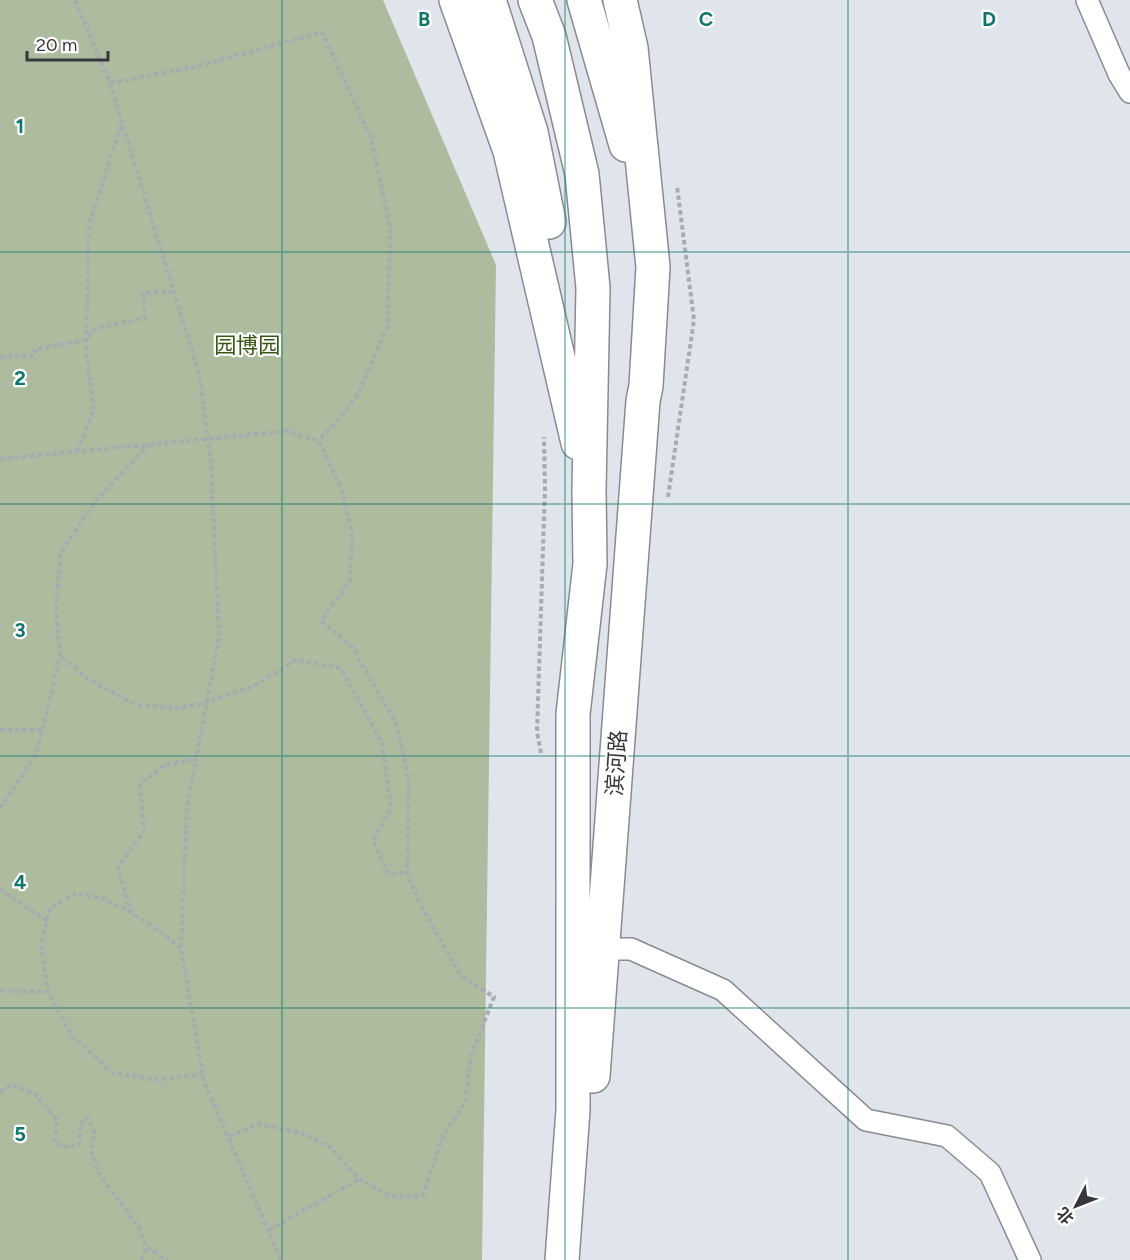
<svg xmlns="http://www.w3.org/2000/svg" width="1130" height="1260" viewBox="0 0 1130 1260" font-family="Figtree,'Noto Sans SC',sans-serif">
<rect width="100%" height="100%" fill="#e0e4eb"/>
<path fill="#adbc9f" d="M0,0H383L496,265L482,1260H0Z"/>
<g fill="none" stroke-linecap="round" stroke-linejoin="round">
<defs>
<path id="minor" d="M1087,0L1119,74L1130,92
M602,949H631L723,990L866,1120L947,1136L990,1173L1030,1260"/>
<path id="primary" d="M456,0L510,151L578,443
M489,0L531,132L549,222
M535,0L549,36L582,174L593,288L589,490L590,564L573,714V1110L562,1260
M584,0L626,145
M593,1076L643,401L646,386L653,267L631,48L620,0"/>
</defs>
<use href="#minor" stroke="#888c92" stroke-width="24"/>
<use href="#primary" stroke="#888c92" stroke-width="36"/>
<path stroke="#a8abb0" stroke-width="4" stroke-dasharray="4.5 3" stroke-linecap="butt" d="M75,0L110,83L200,377L211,464L219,637L187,807L181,948L204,1082L281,1260
M110,83L194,67L322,32L371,138L390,227L388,325L357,397L319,441
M0,357L35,356V349L86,340L97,328L145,318L143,293L174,292
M150,444L97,499L60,554L56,610L60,656L88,679L136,705L179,708L207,702L252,687L296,660L341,668L382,743L391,808L373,840L388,873H407
M77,451L94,410L86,352L89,225L122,122
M0,459L287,431L319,441L342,491L352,534L350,581L321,621L352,647L397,725L409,783L407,873L418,900L461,976L494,997L471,1055L465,1103L443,1136L423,1195L410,1197L390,1196L359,1179L330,1147L301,1133L259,1124L228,1137
M668,497L694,320L677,186
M0,730H42
M541,753L537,732L545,488L544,437
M0,808L36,755L60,656
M0,889L47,921
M131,913L118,868L132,847L144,832L140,784L164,765L196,759
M181,948C157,930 132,910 103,899C94,896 84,895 75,894L50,908L41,945L48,992L71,1035L113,1073L159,1080L203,1074
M0,991L48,992
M0,1092L12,1085L33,1093L57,1119L55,1143L69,1148L80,1143V1124L87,1117L94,1131L92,1154L100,1176L138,1226L146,1247L167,1260
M269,1230L359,1179
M141,1260L146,1247"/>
<use href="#minor" stroke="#fff" stroke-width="21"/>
<use href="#primary" stroke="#fff" stroke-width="33"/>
</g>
<path fill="none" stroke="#0f766e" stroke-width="1.5" stroke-opacity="0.55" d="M282,0V1260M565,0V1260M848,0V1260M0,252H1130M0,504H1130M0,756H1130M0,1008H1130"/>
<g text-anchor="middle" stroke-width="4.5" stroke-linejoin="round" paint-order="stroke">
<g font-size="22" fill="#395613" stroke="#fff">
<text x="247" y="353">园博园</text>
</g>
<g font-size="22" fill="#36373a" stroke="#fff">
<text transform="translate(616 763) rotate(-86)" y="8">滨河路</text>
</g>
</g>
<g font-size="20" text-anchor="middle" font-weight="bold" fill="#0f766e" stroke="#fff" stroke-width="4.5" stroke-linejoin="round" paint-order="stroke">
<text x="424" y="26">B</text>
<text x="706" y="26">C</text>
<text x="989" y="26">D</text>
<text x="20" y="133">1</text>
<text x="20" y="385">2</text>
<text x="20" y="637">3</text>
<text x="20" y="889">4</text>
<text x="20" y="1141">5</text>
</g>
<g transform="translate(1076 1206) rotate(228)" stroke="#ffffff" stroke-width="4.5" paint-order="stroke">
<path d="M0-4.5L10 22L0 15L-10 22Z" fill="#36373a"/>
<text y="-9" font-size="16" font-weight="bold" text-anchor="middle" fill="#36373a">北</text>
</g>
<path d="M27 51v9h81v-9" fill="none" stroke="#36373a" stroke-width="3"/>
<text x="36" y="51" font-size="18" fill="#36373a" stroke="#ffffff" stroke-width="4.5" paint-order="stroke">20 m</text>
</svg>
